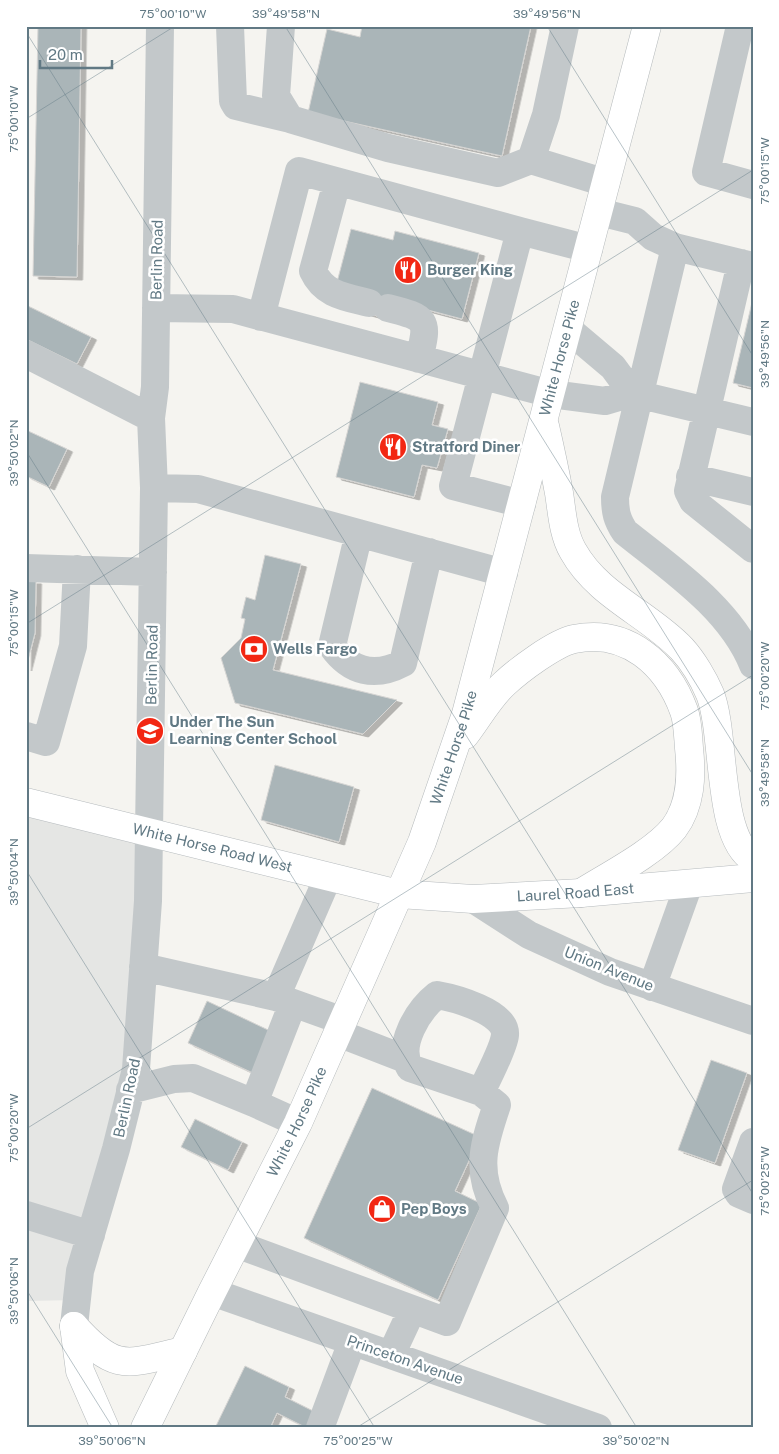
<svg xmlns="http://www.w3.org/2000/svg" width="779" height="1454" viewBox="0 0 779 1454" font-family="'Public Sans',sans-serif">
<defs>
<filter id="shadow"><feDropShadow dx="5.5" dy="3" stdDeviation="0" flood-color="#0004"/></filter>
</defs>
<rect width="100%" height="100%" fill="#f5f4f0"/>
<path fill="#e5e6e4" d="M26,802L150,833L136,1069L77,1300L26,1301Z"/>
<path fill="#aab5b8" stroke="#d6d5d3" filter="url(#shadow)" d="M38,26H81L77,277L33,276Z
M362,26H531L502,156L308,113L327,29L360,37Z
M351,229L393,240L395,231L479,253L462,319L390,300L385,318L366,313L336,286Z
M753,298V388L733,383Z
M26,305L91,337L77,364L26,339Z
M360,382L438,402L432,425L448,429L437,468L422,465L414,497L336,477Z
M26,430L67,449L49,487L26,476Z
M265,555L301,564L273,670L397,700L363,734L235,703L221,658L241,638L245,619L241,618L246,597L255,600Z
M26,581H36L35,633L26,668Z
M275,765L354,787L339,842L261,820Z
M207,1001L285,1038L266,1079L188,1043Z
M711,1060L747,1073L715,1163L678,1150Z
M372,1088L480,1137L455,1191L482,1204L438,1300L304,1238Z
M195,1119L242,1142L228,1170L181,1147Z
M245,1366L289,1387L285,1397L317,1413L307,1428L277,1413L270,1428H215Z"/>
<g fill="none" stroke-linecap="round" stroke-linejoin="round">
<defs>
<g id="major">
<path id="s1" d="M26,802L399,894L473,899L581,893L753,878"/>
</g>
<g id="highway">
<path d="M545,426C550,448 555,471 559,493C562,512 563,534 573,551C598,596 649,614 682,649C693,661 704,680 710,694C726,734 716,837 753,859"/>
<path d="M465,735C478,718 489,698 504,684C519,670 555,643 574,639C627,628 667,664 684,711C688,722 688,737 689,748C692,776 691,805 674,828C655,852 608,876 581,893"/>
<path d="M74,1326C116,1373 126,1364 183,1351"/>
<path d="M74,1326L80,1371L105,1428"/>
<path id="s2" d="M145,1428L212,1292L298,1123L422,842L466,714L647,26"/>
</g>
</defs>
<use href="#major" stroke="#b6bbbe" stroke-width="29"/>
<use href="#highway" stroke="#b5babc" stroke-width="29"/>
<path stroke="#c3c8ca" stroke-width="28" d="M230,26L233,101L236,106L290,119
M281,26L276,96L290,119L388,148L498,173L531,160L546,115L565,26
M740,26L706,172L753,185
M531,160L606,183
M337,182L313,271C324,295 345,297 369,303
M599,212L635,221L653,237L675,247
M520,231L589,249
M741,263L688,491L693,501L753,549
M753,266L675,247L615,497C615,512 617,520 625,532C671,569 731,609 753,665
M156,308L233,309L551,394L605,401L632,393L613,367L568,329
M388,308C427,318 429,319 419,359
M261,317L299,171L520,231L453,486L522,504
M26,354L151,418
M632,393L753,422
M690,477L753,492
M154,488L198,489L504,573
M359,533L332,646C350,672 375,678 403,663L429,552
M26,568L153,572
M26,736L46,742L73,646L77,569
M328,877L276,997L343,1021
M473,899L529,935L610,972L753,1021
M143,967L276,997
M652,987L689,884
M293,1003L254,1103L298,1123
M338,1033L405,1059
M130,1090L174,1079L193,1078L254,1103
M753,1142L736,1189L739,1194L753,1200
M26,1215L91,1235
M236,1244L447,1322L495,1208C475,1170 484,1143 497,1105L481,1092C487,1080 504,1047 505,1035C507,1012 454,998 437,995C418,1010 396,1046 410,1068L481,1092
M212,1292L598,1428
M74,1326L80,1271L116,1149L136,1069L148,901L154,488L151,418L155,387L160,26
M391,1355L412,1310
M320,1428L352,1342"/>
<use href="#major" stroke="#fff" stroke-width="28"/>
<use href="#highway" stroke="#fff" stroke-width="28"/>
</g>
<path fill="none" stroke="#617984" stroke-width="1" stroke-opacity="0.45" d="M285,26L753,775M547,26L753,356M26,32L753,1194M26,119L175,26M26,451L637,1428M26,624L753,170M26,870L375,1428M26,1129L753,675M26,1289L113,1428M356,1428L753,1180"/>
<defs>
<symbol id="restaurant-disc" viewBox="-11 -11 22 22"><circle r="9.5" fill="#f22713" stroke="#fff"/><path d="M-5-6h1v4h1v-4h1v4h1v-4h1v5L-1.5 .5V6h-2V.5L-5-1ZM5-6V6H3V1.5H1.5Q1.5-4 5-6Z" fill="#fff"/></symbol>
<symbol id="bank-disc" viewBox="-11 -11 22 22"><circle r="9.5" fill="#f22713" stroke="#fff"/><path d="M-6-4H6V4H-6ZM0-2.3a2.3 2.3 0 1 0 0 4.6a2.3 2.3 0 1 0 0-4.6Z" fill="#fff"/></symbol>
<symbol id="school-disc" viewBox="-11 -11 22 22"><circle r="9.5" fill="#f22713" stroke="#fff"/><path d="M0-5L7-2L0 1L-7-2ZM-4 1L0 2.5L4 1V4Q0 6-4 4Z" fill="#fff"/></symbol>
<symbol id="shop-disc" viewBox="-11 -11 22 22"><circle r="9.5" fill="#f22713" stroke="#fff"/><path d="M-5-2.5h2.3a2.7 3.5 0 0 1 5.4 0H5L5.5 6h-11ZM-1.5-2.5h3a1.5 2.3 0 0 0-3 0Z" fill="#fff"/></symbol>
</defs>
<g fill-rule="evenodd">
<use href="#restaurant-disc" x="392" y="254" width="32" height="32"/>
<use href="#restaurant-disc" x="377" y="431" width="32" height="32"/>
<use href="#bank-disc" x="238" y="633" width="32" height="32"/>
<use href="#school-disc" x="134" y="715" width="32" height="32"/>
<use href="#shop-disc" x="366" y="1193" width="32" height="32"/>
</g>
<g text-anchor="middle" stroke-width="5" stroke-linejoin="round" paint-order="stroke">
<g font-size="15" fill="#617984" stroke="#fff">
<text transform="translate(157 260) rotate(-89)" y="5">Berlin Road</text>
<text dy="5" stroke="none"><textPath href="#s2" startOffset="1152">White Horse Pike</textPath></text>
<text transform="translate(152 665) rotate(-89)" y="5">Berlin Road</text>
<text dy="5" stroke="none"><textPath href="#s2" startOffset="748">White Horse Pike</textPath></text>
<text dy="5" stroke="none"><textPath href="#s1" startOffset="192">White Horse Road West</textPath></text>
<text dy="5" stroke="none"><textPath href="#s1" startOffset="561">Laurel Road East</textPath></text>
<text transform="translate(609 969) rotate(22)" y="5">Union Avenue</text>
<text transform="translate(127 1098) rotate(-78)" y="5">Berlin Road</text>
<text dy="5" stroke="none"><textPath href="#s2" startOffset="342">White Horse Pike</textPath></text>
<text transform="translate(405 1360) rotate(19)" y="5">Princeton Avenue</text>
</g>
<g font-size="15" font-weight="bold" fill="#617984" stroke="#fff" text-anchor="start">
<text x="427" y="275">Burger King</text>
<text x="412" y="452">Stratford Diner</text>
<text x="273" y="654">Wells Fargo</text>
<text x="169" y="727">Under The Sun<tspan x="169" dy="17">Learning Center School</tspan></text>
<text x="401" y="1214">Pep Boys</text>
</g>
</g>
<rect width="779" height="1454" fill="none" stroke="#ffffff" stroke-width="55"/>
<path d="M40 60v8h72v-8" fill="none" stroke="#617984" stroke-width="2.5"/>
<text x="48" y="60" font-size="15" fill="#617984" stroke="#ffffff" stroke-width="4" paint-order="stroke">20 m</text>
<rect x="28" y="28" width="724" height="1398" fill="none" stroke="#617984" stroke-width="2"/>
<g font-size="12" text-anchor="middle" fill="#617984">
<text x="173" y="18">75°00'10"W</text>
<text x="286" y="18">39°49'58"N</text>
<text x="547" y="18">39°49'56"N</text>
<text transform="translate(14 119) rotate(-90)" y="4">75°00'10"W</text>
<text transform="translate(765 171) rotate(-90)" y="4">75°00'15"W</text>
<text transform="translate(765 354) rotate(-90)" y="4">39°49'56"N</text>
<text transform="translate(14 453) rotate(-90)" y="4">39°50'02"N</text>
<text transform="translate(14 623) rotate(-90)" y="4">75°00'15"W</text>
<text transform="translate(765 676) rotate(-90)" y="4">75°00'20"W</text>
<text transform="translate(765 773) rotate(-90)" y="4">39°49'58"N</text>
<text transform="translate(14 872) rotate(-90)" y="4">39°50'04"N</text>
<text transform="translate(14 1128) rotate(-90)" y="4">75°00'20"W</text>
<text transform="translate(765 1181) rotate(-90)" y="4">75°00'25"W</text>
<text transform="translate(14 1291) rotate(-90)" y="4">39°50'06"N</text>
<text x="112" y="1445">39°50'06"N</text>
<text x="358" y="1445">75°00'25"W</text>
<text x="636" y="1445">39°50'02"N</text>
</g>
</svg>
